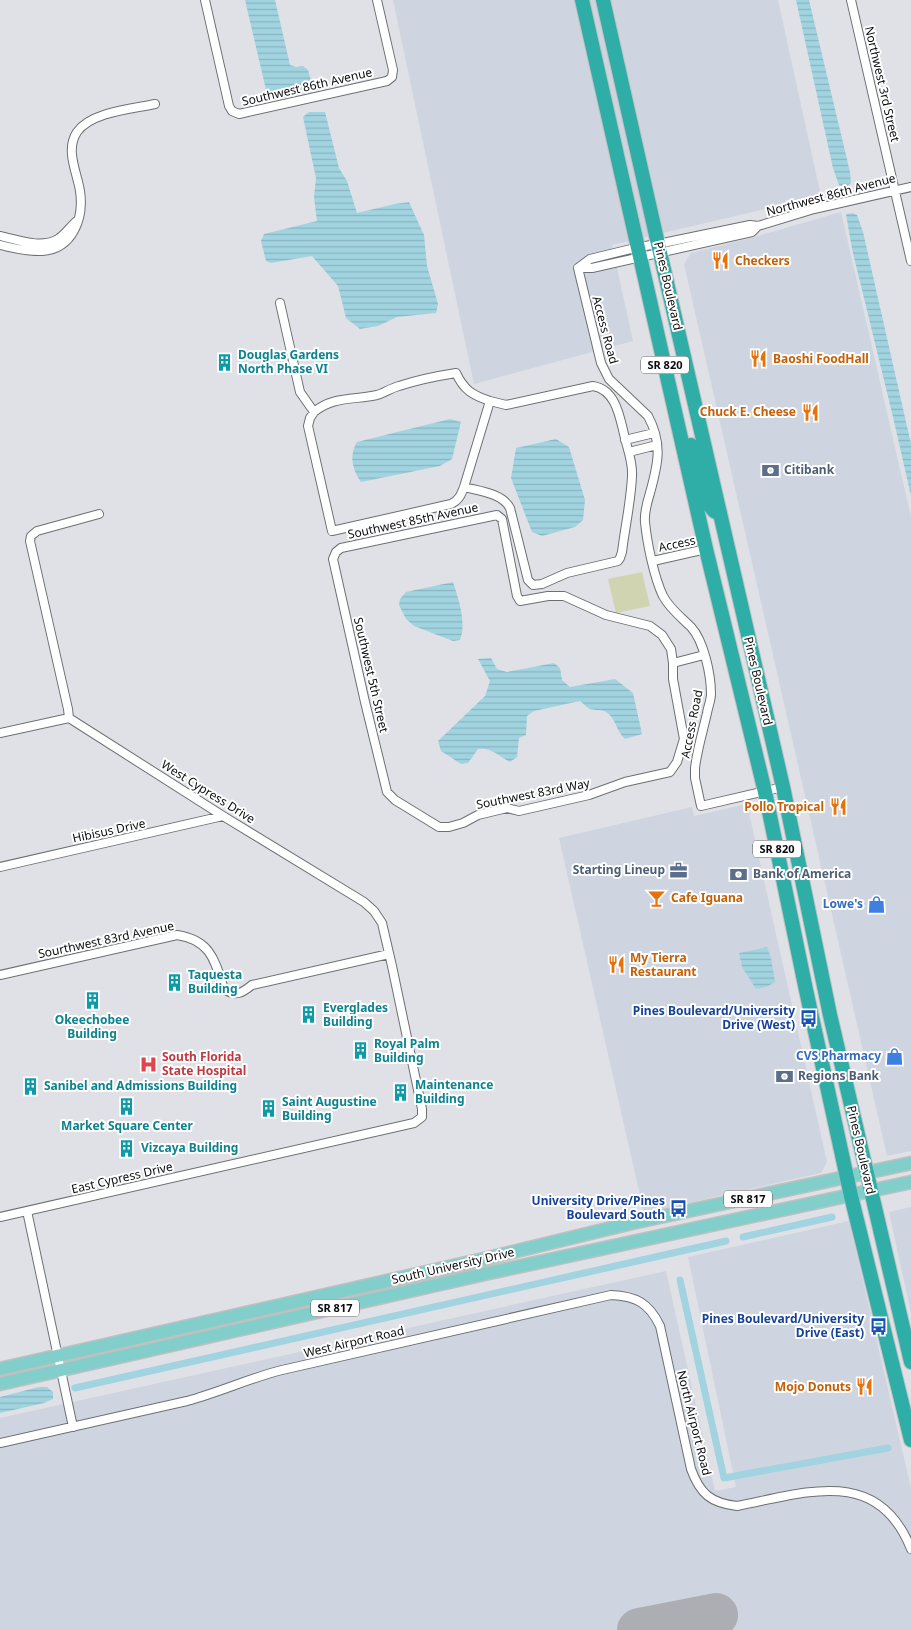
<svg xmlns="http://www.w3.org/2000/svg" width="911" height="1630" viewBox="0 0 911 1630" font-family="'Noto Sans',sans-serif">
<defs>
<pattern id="water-rules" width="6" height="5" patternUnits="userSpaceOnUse" patternTransform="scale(1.25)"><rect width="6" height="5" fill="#a1d4e0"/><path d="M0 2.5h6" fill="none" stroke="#89b5bf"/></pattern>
</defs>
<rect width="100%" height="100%" fill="#dfe1e6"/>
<path fill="#ced5e0" d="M393,0H778L821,196L612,245L633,341L474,384Z
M841,212L911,517V1151L887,1156L684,264L691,253L751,238Z
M747,804L827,1162L821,1173L644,1213L559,838L692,807L694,816Z
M911,1207V1313L889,1212Z
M849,1221L911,1488V1630H0V1418L666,1271L715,1491L736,1487L688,1257Z"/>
<path fill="#d1d4b0" d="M642,572L650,606L616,613L608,579Z"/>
<path fill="url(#water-rules)" d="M245,0H275L290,65L296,67L303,66L308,70L312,84L309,88L272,96L267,94Z
M796,0H809L850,172L851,183L847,186L843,187L839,185L833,168Z
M309,112H325L339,168L347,181L357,213L395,204L409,202L424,235L427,266L438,304L436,313L397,317L378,326L360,329L346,318L338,286L312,256L271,263L266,261L261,241L264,234L317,221L314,197L316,178L303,117Z
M853,213L857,215L863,232L911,444V496L893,417L852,249L846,214Z
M450,419L461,422L452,459L440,466L361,482C352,469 349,455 357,442Z
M556,439L569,447L585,500L583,520L575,527L542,536L532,532L511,478L516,448Z
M453,582C458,597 467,624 460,640L453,641L414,626L406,619L399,605L400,599L406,592Z
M491,658L497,669L507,672L554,663L560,668L562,680L570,687L615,679L633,693L642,734L625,739C616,731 616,718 606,712C600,709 595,711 590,709C587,708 583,703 580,701L534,711L527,716L526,735L519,738L517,757L510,762C499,756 490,747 478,749L468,763L461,764L441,751L438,741L485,696L490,681L478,659Z
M767,947L771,958L775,982L766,987L756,989L742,967L739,953Z
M39,1387H47L53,1392V1399L44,1403L0,1413V1397Z"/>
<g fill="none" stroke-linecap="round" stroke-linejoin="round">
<path stroke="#a1d4e0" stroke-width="7" d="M743,1237L832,1217
M680,1280L724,1478L888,1448
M75,1388L726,1241"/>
<path stroke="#adaeb3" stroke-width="18" d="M677,1623L695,1624L702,1630"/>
<path stroke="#adaeb3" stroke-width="44" d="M639,1630L716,1615"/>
<defs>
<path id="street" d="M205,0L229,106L232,111L239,114L387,81L392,77L393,70L377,0
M851,0L911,261
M0,236C18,240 41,249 58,239C66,234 71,225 78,220
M0,245C14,248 28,252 42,251C73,249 84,218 80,191C77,172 65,150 77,132C91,112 132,109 155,104
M578,268L601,363L609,379L648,416C663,444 658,464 650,493C647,503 644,512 645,522C647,543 654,577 663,596C670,609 681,617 691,627C704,641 711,675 711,694C711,700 708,707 707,713C703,731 697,750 695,768V778L701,806L783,787
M578,268L590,259L639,247L658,244L750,225L758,226L814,209L911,187
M578,268H592L752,232L758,226
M280,303L300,392L314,412L310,418L308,426L332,531L451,504C459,500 461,495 464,487L490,401L506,405L593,386C617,390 620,419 625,438C628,451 633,463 632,476C631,501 625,527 622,552L620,558L618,561L567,573L542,584L533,585L528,580L510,508C502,493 479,491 464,487
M314,412C333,396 355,400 377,395C384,393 391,388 399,386C417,380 437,376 456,373C464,390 472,395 490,401
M625,440L654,433
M629,452L657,445
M653,561L706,549
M673,663V679L684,739L677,762L670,772L625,782L589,795L519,811L507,808L478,815L463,823L449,827H439L395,800L387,792L365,702L333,559L336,552L341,548L497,515L502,519L517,596L520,601L548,596H564L606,615L650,626L662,635L671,649L673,663L704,655
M69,718L68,709L30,541L31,536L37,531L99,514
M0,733L69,718
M0,867L223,816
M0,975L177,935C211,940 215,961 224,989C236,997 242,993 252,985L389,954
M27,1211L73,1427
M0,1217L414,1123L422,1117V1109L392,966L382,923L374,911L364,902L223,816L69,718
M0,1443L187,1401C220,1392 250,1378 282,1370L611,1295C636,1296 649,1303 660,1326L691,1469C700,1494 711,1503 737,1506C805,1493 878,1465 911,1549"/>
<path id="primary" d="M0,1369L488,1258L632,1223L911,1163
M0,1384L489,1273L911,1182"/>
<path id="highway" d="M582,0L706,549L765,792L806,990L851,1196L911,1440
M603,0L658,244L783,787L830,1015L911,1362
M691,445L707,502L714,511L720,514"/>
</defs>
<use href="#street" stroke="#6d7073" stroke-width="10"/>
<use href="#primary" stroke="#c0c0c0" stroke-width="15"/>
<use href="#highway" stroke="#c0c0c0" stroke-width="16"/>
<use href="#street" stroke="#fff" stroke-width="8"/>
<use href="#primary" stroke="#82ceca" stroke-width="12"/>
<use href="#highway" stroke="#2eaea6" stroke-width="14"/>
</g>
<defs>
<symbol id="restaurant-bare" viewBox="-9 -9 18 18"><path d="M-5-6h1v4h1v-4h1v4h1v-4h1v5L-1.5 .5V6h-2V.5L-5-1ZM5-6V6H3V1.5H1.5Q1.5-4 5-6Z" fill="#e8710a" stroke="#fff" stroke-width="2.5" paint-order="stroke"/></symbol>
<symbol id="building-bare" viewBox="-9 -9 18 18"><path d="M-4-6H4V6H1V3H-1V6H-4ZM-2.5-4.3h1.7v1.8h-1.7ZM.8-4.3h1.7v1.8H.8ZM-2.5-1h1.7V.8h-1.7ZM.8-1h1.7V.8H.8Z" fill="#0f9aa8" stroke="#fff" stroke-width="2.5" paint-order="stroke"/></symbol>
<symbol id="bank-bare" viewBox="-9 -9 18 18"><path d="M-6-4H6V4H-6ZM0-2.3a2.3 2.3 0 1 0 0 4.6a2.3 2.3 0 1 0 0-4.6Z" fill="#5c6f8a" stroke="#fff" stroke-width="2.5" paint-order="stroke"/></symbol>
<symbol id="office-bare" viewBox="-9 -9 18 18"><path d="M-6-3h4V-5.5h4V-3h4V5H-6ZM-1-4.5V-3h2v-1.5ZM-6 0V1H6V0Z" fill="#5c6f8a" stroke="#fff" stroke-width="2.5" paint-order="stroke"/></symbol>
<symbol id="bar-bare" viewBox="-9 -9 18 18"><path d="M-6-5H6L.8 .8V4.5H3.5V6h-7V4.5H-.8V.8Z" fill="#e8710a" stroke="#fff" stroke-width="2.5" paint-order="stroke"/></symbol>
<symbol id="shop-bare" viewBox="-9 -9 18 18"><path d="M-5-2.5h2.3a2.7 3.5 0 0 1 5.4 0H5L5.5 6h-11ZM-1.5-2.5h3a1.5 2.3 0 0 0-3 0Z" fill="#3f7fe0" stroke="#fff" stroke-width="2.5" paint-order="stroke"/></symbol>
<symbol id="bus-bare" viewBox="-9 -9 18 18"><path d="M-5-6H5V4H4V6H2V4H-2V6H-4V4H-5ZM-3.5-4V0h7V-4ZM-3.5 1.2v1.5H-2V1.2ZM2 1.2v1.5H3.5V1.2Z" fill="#1a4fb4" stroke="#fff" stroke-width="2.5" paint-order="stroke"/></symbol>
<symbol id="hospital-bare" viewBox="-9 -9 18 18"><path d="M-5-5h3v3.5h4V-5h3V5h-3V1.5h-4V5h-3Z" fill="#e0444e" stroke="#fff" stroke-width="2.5" paint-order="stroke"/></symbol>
</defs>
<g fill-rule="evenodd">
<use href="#restaurant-bare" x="708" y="248" width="25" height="25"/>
<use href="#restaurant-bare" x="746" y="346" width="25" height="25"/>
<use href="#building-bare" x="212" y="350" width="25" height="25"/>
<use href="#restaurant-bare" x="798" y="400" width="25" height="25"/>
<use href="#bank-bare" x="758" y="458" width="25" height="25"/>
<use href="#restaurant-bare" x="826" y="794" width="25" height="25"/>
<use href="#office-bare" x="666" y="858" width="25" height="25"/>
<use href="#bank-bare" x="726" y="862" width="25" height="25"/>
<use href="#bar-bare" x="644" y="886" width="25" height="25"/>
<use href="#shop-bare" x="864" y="892" width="25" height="25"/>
<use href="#restaurant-bare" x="604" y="952" width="25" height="25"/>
<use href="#building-bare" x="162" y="970" width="25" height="25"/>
<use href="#building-bare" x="80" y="988" width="25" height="25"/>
<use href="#building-bare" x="296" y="1002" width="25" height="25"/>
<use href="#bus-bare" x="796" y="1006" width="25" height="25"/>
<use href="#building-bare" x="348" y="1038" width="25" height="25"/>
<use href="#shop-bare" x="882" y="1044" width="25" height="25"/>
<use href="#hospital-bare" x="136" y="1052" width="25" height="25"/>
<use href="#bank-bare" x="772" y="1064" width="25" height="25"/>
<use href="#building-bare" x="18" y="1074" width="25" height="25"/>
<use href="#building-bare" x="388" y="1080" width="25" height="25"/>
<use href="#building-bare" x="114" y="1094" width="25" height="25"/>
<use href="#building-bare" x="256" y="1096" width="25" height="25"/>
<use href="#building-bare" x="114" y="1136" width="25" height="25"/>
<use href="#bus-bare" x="666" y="1196" width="25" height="25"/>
<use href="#bus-bare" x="866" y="1314" width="25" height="25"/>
<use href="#restaurant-bare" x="852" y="1374" width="25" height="25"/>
</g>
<g text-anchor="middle" stroke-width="4" stroke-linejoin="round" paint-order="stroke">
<g fill="#fff" stroke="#545556" stroke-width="1">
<rect x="641" y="356.5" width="48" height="17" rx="4"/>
<rect x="753" y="840.5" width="48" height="17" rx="4"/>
<rect x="724" y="1190.5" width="48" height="17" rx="4"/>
<rect x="311" y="1299.5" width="48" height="17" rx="4"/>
</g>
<g font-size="11" font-weight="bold" fill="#0b0c0e">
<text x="665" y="369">SR 820</text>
<text x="777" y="853">SR 820</text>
<text x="748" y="1203">SR 817</text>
<text x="335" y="1312">SR 817</text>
</g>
<g font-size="12" fill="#0b0c0e" stroke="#fff">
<text transform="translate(882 84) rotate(77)" y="4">Northwest 3rd Street</text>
<text transform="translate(307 87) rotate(-13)" y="4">Southwest 86th Avenue</text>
<text transform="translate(831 195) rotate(-15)" y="4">Northwest 86th Avenue</text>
<text transform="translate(668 286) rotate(77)" y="4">Pines Boulevard</text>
<text transform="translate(605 330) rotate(75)" y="4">Access Road</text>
<text transform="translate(413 521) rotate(-12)" y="4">Southwest 85th Avenue</text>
<text transform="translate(677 544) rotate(-12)" y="4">Access</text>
<text transform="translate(371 675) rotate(77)" y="4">Southwest 5th Street</text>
<text transform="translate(758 681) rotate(77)" y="4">Pines Boulevard</text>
<text transform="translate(692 724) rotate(-79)" y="4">Access Road</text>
<text transform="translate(208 792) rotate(32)" y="4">West Cypress Drive</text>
<text transform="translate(533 794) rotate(-11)" y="4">Southwest 83rd Way</text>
<text transform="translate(109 831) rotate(-12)" y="4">Hibisus Drive</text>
<text transform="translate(106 940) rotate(-12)" y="4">Sourthwest 83rd Avenue</text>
<text transform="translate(861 1150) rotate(77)" y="4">Pines Boulevard</text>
<text transform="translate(122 1178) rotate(-13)" y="4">East Cypress Drive</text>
<text transform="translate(453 1266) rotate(-13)" y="4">South University Drive</text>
<text transform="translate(354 1342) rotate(-13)" y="4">West Airport Road</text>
<text transform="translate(694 1423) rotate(76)" y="4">North Airport Road</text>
</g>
<g font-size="12" font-weight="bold" fill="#c56008" stroke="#fff" text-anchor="start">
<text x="735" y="265">Checkers</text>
<text x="773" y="363">Baoshi FoodHall</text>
<text x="796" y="416" text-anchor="end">Chuck E. Cheese</text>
<text x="824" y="811" text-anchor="end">Pollo Tropical</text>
<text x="671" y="902">Cafe Iguana</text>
<text x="630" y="962">My Tierra<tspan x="630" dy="14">Restaurant</tspan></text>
<text x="851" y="1391" text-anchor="end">Mojo Donuts</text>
</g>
<g font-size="12" font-weight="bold" fill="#0d838f" stroke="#fff" text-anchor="start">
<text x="238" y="359">Douglas Gardens<tspan x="238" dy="14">North Phase VI</tspan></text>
<text x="188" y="979">Taquesta<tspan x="188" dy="14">Building</tspan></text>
<text x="323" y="1012">Everglades<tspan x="323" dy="14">Building</tspan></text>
<text x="92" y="1024" text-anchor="middle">Okeechobee<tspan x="92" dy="14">Building</tspan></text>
<text x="374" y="1048">Royal Palm<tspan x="374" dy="14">Building</tspan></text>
<text x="415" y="1089">Maintenance<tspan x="415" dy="14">Building</tspan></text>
<text x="44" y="1090">Sanibel and Admissions Building</text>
<text x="282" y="1106">Saint Augustine<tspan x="282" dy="14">Building</tspan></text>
<text x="127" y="1130" text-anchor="middle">Market Square Center</text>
<text x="141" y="1152">Vizcaya Building</text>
</g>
<g font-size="12" font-weight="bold" fill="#4e5e75" stroke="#fff" text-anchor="start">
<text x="784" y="474">Citibank</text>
<text x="665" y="874" text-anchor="end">Starting Lineup</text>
<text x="753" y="878">Bank of America</text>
<text x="798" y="1080">Regions Bank</text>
</g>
<g font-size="12" font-weight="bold" fill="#366cbe" stroke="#fff" text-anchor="end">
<text x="863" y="908">Lowe's</text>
<text x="881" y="1060">CVS Pharmacy</text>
</g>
<g font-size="12" font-weight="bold" fill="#164399" stroke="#fff" text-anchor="end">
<text x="795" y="1015">Pines Boulevard/University<tspan x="795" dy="14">Drive (West)</tspan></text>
<text x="665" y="1205">University Drive/Pines<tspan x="665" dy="14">Boulevard South</tspan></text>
<text x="864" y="1323">Pines Boulevard/University<tspan x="864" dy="14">Drive (East)</tspan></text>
</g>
<g font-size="12" font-weight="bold" fill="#be3a42" stroke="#fff" text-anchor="start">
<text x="162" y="1061">South Florida<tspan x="162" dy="14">State Hospital</tspan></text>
</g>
</g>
</svg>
